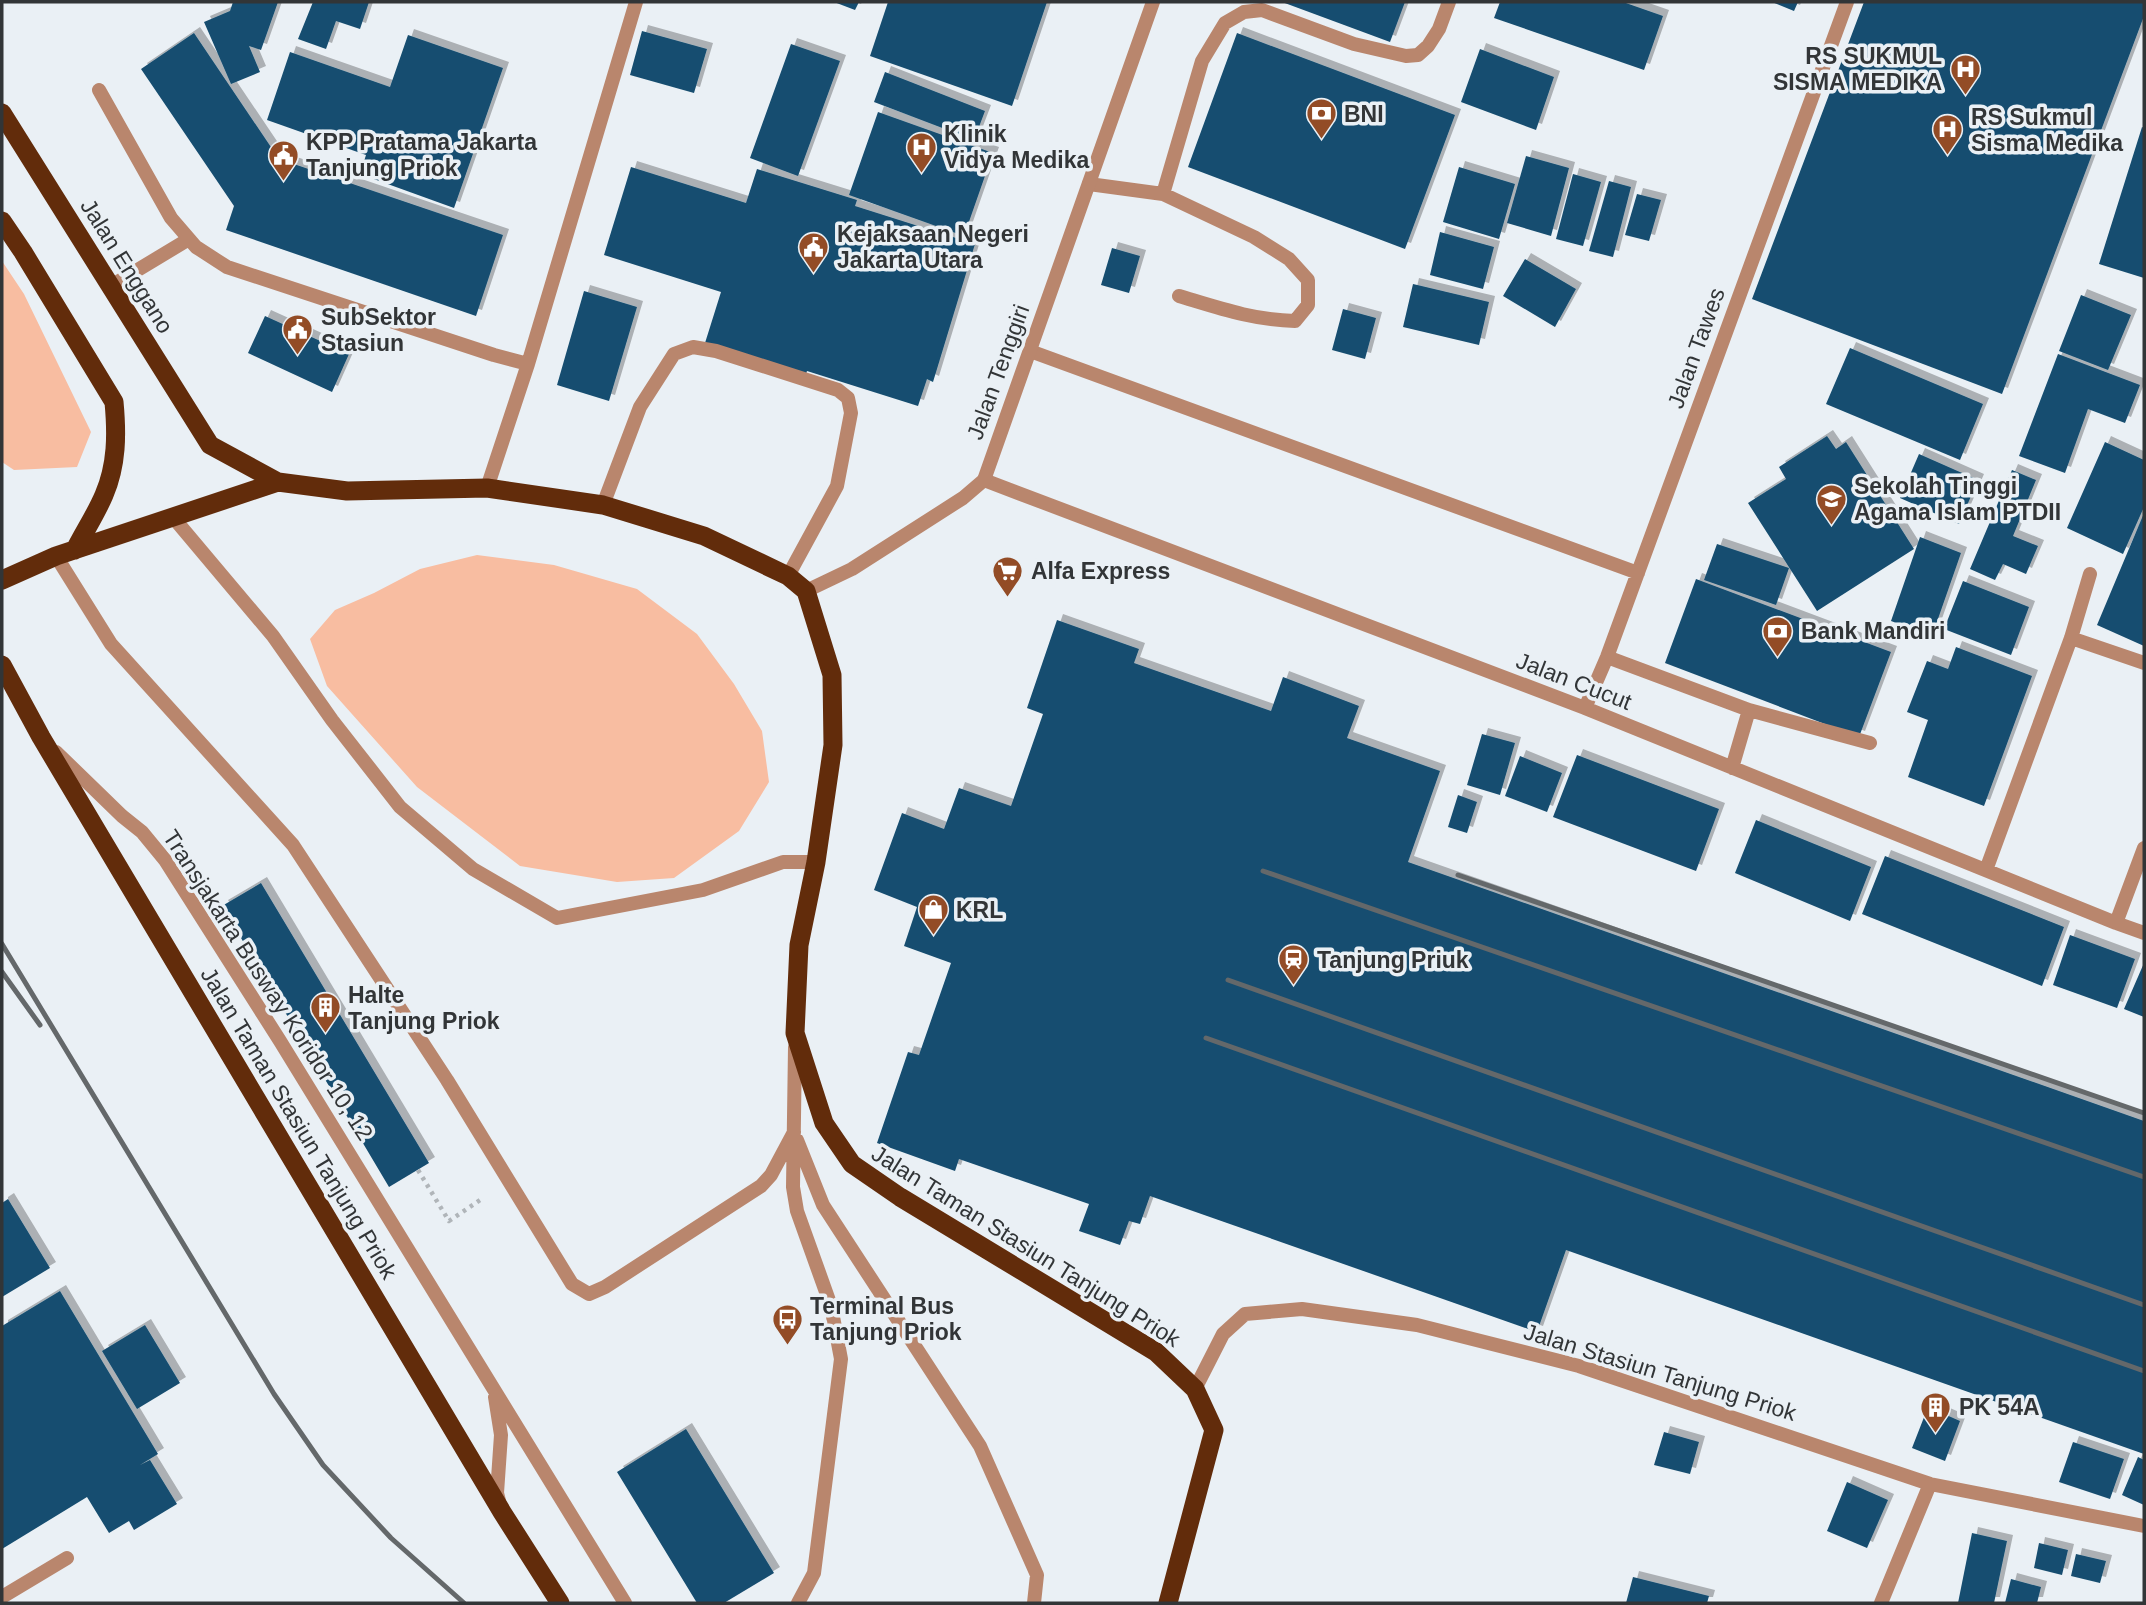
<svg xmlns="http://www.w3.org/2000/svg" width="2146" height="1605" viewBox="0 0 2146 1605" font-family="Arial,sans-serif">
<defs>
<filter id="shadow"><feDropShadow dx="6" dy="-6" stdDeviation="0" flood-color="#0004"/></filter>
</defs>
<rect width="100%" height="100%" fill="#eaf0f5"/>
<path fill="#f8bda1" d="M2,261L24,294L91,432L77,467L14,470L2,462Z
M477,555L554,565L637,589L697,634L734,684L762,731L769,782L739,831L674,878L617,882L520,866L417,787L327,686L310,639L335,610L374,593L420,569Z"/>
<path fill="#154d6f" filter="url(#shadow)" d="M233,2H278L261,50L249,46L260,72L231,84L204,22L230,11Z
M313,2H369L360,29L336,21L326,49L298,39Z
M834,2H859L855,10Z
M888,2H1047L1012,106L870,56Z
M1282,2H1405L1390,42Z
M1500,2H1623L1663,16L1644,70L1494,18Z
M1772,2H1798L1794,11Z
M1864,2H2144V16L2002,394L1752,299Z
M642,31L707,49L694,93L630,75Z
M194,33L279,159L503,235L476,316L226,230L234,206L141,69Z
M1237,33L1455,115L1405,249L1188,167Z
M408,35L503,68L454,208L360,174L366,155L267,120L290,52L390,87Z
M791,44L840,61L798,176L750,158Z
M1480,49L1554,77L1536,130L1461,102Z
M885,72L985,111L974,140L874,102Z
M878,112L993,153L964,236L849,195Z
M2142,127L2144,128V278L2099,264Z
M1526,156L1569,168L1551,236L1507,223Z
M631,167L746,203L757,169L857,200L855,206L975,244L933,382L927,379L918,406L807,371L806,374L705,343L721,292L604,255Z
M1459,167L1515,184L1499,239L1443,222Z
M1573,174L1601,182L1583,246L1556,239Z
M1609,181L1631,187L1613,257L1589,251Z
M1637,194L1661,200L1649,241L1625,235Z
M1440,232L1494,247L1483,289L1430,275Z
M1112,248L1140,256L1129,293L1101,285Z
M1525,259L1576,289L1555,327L1503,296Z
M1413,284L1489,302L1479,345L1403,327Z
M584,291L637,307L609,401L557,385Z
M2081,295L2131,315L2108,370L2059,351Z
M1343,309L1376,318L1365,359L1332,350Z
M265,316L349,354L332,392L248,353Z
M1850,348L1983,404L1960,460L1826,404Z
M2058,354L2140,385L2125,423L2088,409L2065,473L2019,456Z
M1827,436L1836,449L1846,442L1914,549L1817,611L1748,503L1786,479L1779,467Z
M2105,442L2144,460V507L2123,554L2067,528Z
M1919,454L1978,480L1959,524L1900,498Z
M2012,470L2036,480L2013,536L2038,546L2026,574L2003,564L1995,580L1970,569Z
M2144,513V646L2097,625Z
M1920,537L1961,553L1932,636L1891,621Z
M1717,544L1789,568L1776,605L1704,580Z
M1696,579L1891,652L1859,737L1665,663Z
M1963,581L2029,607L2011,655L1944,629Z
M1057,620L1139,649L1134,663L1271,711L1283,677L1359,706L1347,738L1440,771L1408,862L2144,1121V1454L1566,1250L1537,1332L1150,1196L1140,1224L1129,1221L1120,1245L1079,1231L1089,1204L959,1159L955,1171L877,1143L908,1052L919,1055L951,963L904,946L917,907L874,890L902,813L944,829L959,788L1011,806L1043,714L1027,708Z
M1956,647L2032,676L1984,806L1908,777L1928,720L1907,712L1927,661L1948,669Z
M1482,734L1515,743L1500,795L1467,785Z
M1577,755L1719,809L1696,871L1553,817Z
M1520,756L1562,773L1547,812L1505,796Z
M1458,795L1477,802L1467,833L1448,827Z
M1756,820L1871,867L1850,921L1735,873Z
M1885,856L2064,927L2042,986L1862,914Z
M261,883L429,1163L389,1187L222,906Z
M2070,935L2135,959L2117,1008L2053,985Z
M2144,963V1017L2124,1009Z
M8,1199L50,1268L2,1297V1203Z
M60,1291L158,1454L140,1465L150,1460L177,1504L134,1530L129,1521L109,1533L87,1497L2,1549V1326Z
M145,1325L180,1383L137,1409L102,1351Z
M1928,1407L1960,1421L1945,1461L1912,1448Z
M686,1429L774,1573L724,1603H697L617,1472Z
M1664,1432L1699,1442L1690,1474L1654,1465Z
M2073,1442L2124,1459L2110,1499L2059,1482Z
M2138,1457L2144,1460V1505L2122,1495Z
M1847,1482L1888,1500L1867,1548L1827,1531Z
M1972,1533L2007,1541L1994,1603H1958Z
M2039,1543L2068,1550L2062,1575L2034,1568Z
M2076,1554L2106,1561L2100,1583L2071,1576Z
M1633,1577L1709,1596L1707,1603H1626Z
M2011,1579L2041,1587L2037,1603H2005Z"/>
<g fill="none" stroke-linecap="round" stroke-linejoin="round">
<path stroke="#b0b5b9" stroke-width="4.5" stroke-dasharray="3.5 5" stroke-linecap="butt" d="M418,1170L449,1221L483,1198"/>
<path stroke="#b9866d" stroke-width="14" d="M99,90L171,218L196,247L227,267L494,355L528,364
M1089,184L1163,194
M111,286L189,239
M1179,296C1219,308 1253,320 1295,321L1308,305V280L1289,259L1254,237L1163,194L1202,61L1225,23L1244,12L1262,10L1354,44L1406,56L1418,55L1428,46L1439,29L1449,2
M1030,351L1638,573
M984,480L1585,708L2116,923L2144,933
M487,488L528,364L636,2
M603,505L640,407L674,354L693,347L716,351L838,390L848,398L851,413L837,486L788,576
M172,516L273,636L332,720L400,807L473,869L557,918L703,890L783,862H816
M56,556L111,644L293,845L447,1080L572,1284L589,1294L605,1287L761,1186L771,1175L794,1132
M2071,638L2144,663
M1607,657L1749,710L1870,743
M1585,708L1607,657L1847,2
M56,752L122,816L142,832L165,860L280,1041L625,1603
M1732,768L1749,710
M1986,870L2071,638L2090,574
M2116,923L2144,848
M795,1047L793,1187L797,1211L831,1306L841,1359L814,1573L798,1603
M797,1140L823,1205L980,1446L1037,1575L1034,1603
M495,1397L501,1435L497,1493L499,1501
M2,1597L67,1558"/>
<path stroke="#b9866d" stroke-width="14" d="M1195,1389L1223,1334L1245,1314L1302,1309L1417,1325L1579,1366L1930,1484L2144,1526
M1881,1603L1930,1484"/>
<path stroke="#b9866d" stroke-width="14" d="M806,591L852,569L963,498L984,480L1153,2"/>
<path stroke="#622c0b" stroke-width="19" d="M2,113L210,445L278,482L347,491L487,488L603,505L704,536L788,576L806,591L832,675L833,745L816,862L799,945L795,1033L824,1123L852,1164L900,1197L1156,1352L1195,1389L1214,1430L1168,1603
M2,221L23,252L114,402C117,434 117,465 104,495C96,514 84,532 75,550
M2,580L56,556L278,482
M2,665L41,737L502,1512L560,1603"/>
<path stroke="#64686a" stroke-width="5" d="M1263,871L2144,1177
M1458,875L2144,1113
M2,944L274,1394L323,1465L391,1538L464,1603
M2,972L40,1025
M1228,980L2144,1305
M1206,1038L2144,1371"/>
</g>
<defs>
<symbol id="hospital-pin" viewBox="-11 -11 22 30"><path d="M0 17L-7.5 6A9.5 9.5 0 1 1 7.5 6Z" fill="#934c26" stroke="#eaf0f5"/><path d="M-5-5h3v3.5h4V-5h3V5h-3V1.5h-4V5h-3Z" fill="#fff"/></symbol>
<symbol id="bank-pin" viewBox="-11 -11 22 30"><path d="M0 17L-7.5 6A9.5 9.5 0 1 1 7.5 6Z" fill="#934c26" stroke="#eaf0f5"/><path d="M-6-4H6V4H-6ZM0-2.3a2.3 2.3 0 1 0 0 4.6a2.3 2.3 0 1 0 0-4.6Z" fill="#fff"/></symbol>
<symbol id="civic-pin" viewBox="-11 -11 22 30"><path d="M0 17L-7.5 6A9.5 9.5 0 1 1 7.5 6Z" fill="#934c26" stroke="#eaf0f5"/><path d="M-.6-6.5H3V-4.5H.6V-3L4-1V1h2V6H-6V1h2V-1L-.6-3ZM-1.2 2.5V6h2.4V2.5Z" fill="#fff"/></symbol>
<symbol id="university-pin" viewBox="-11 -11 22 30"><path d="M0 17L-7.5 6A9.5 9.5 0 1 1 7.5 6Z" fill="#934c26" stroke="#eaf0f5"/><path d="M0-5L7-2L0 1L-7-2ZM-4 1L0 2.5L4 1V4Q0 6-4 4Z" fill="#fff"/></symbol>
<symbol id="supermarket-pin" viewBox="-11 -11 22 30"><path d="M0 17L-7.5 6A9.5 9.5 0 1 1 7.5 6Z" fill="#934c26" stroke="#eaf0f5"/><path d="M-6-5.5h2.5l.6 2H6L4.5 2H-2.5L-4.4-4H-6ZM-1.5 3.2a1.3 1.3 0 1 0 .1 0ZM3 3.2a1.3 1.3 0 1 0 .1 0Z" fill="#fff"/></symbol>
<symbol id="shop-pin" viewBox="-11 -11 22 30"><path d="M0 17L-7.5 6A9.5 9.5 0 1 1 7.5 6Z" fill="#934c26" stroke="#eaf0f5"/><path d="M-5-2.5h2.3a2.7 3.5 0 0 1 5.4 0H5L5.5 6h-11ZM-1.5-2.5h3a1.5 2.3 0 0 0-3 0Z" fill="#fff"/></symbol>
<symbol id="station-pin" viewBox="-11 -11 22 30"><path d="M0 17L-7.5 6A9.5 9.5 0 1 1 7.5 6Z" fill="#934c26" stroke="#eaf0f5"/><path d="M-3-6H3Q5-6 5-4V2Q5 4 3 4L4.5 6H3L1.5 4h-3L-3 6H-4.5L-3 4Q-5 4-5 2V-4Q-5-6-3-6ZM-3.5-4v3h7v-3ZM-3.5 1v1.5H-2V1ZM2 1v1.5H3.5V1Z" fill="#fff"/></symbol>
<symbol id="building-pin" viewBox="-11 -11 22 30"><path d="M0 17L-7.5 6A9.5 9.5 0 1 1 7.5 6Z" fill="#934c26" stroke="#eaf0f5"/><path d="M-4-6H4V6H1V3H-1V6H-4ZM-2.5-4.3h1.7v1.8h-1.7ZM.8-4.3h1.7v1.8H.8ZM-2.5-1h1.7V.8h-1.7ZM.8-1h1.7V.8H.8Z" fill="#fff"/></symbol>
<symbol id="bus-pin" viewBox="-11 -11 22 30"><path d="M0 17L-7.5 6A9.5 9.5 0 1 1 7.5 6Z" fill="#934c26" stroke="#eaf0f5"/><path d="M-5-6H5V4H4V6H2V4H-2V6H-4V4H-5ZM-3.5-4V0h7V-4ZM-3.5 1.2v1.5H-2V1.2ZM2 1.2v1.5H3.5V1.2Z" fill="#fff"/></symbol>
</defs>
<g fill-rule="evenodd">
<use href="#hospital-pin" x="1948" y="52" width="35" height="47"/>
<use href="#bank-pin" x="1304" y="96" width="35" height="47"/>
<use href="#hospital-pin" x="1930" y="112" width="35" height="47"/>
<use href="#hospital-pin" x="904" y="130" width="35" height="47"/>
<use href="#civic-pin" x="266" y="138" width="35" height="47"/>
<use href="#civic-pin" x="796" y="230" width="35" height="47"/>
<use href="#civic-pin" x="280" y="312" width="35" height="47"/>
<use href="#university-pin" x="1814" y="482" width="35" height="47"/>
<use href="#supermarket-pin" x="990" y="554" width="35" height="47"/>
<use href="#bank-pin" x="1760" y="614" width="35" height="47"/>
<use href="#shop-pin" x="916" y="892" width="35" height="47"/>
<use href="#station-pin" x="1276" y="942" width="35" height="47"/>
<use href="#building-pin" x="308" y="990" width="35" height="47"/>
<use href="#bus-pin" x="770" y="1302" width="35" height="47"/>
<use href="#building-pin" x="1918" y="1390" width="35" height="47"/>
</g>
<g text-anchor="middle" stroke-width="7" stroke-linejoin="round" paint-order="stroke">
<g font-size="23" font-weight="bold" fill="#323537" stroke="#eaf0f5" text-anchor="start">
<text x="1942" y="64" text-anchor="end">RS SUKMUL<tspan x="1942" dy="26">SISMA MEDIKA</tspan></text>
<text x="1344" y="122">BNI</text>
<text x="1971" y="125">RS Sukmul<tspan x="1971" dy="26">Sisma Medika</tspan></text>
<text x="944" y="142">Klinik<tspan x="944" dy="26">Vidya Medika</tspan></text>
<text x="306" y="150">KPP Pratama Jakarta<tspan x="306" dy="26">Tanjung Priok</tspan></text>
<text x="837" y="242">Kejaksaan Negeri<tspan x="837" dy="26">Jakarta Utara</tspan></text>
<text x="321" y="325">SubSektor<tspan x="321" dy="26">Stasiun</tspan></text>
<text x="1854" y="494">Sekolah Tinggi<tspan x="1854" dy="26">Agama Islam PTDII</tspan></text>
<text x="1031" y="579">Alfa Express</text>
<text x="1801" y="639">Bank Mandiri</text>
<text x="956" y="918">KRL</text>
<text x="1317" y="968">Tanjung Priuk</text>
<text x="348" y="1003">Halte<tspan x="348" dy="26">Tanjung Priok</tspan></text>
<text x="810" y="1314">Terminal Bus<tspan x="810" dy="26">Tanjung Priok</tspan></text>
<text x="1959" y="1415">PK 54A</text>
</g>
<g font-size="23" fill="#323537" stroke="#eaf0f5">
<text transform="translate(127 266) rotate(58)" y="8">Jalan Enggano</text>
<text transform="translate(1696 348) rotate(-70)" y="8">Jalan Tawes</text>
<text transform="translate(998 372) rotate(-70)" y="8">Jalan Tenggiri</text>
<text transform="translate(1574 681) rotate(21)" y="8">Jalan Cucut</text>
<text transform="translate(268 985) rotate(57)" y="8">Transjakarta Busway Koridor 10, 12</text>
<text transform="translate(299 1123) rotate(59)" y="8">Jalan Taman Stasiun Tanjung Priok</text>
<text transform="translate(1026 1246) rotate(32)" y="8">Jalan Taman Stasiun Tanjung Priok</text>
<text transform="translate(1660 1372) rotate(17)" y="8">Jalan Stasiun Tanjung Priok</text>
</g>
</g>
<rect width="2146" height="1605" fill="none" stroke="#323537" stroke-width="7"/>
</svg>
